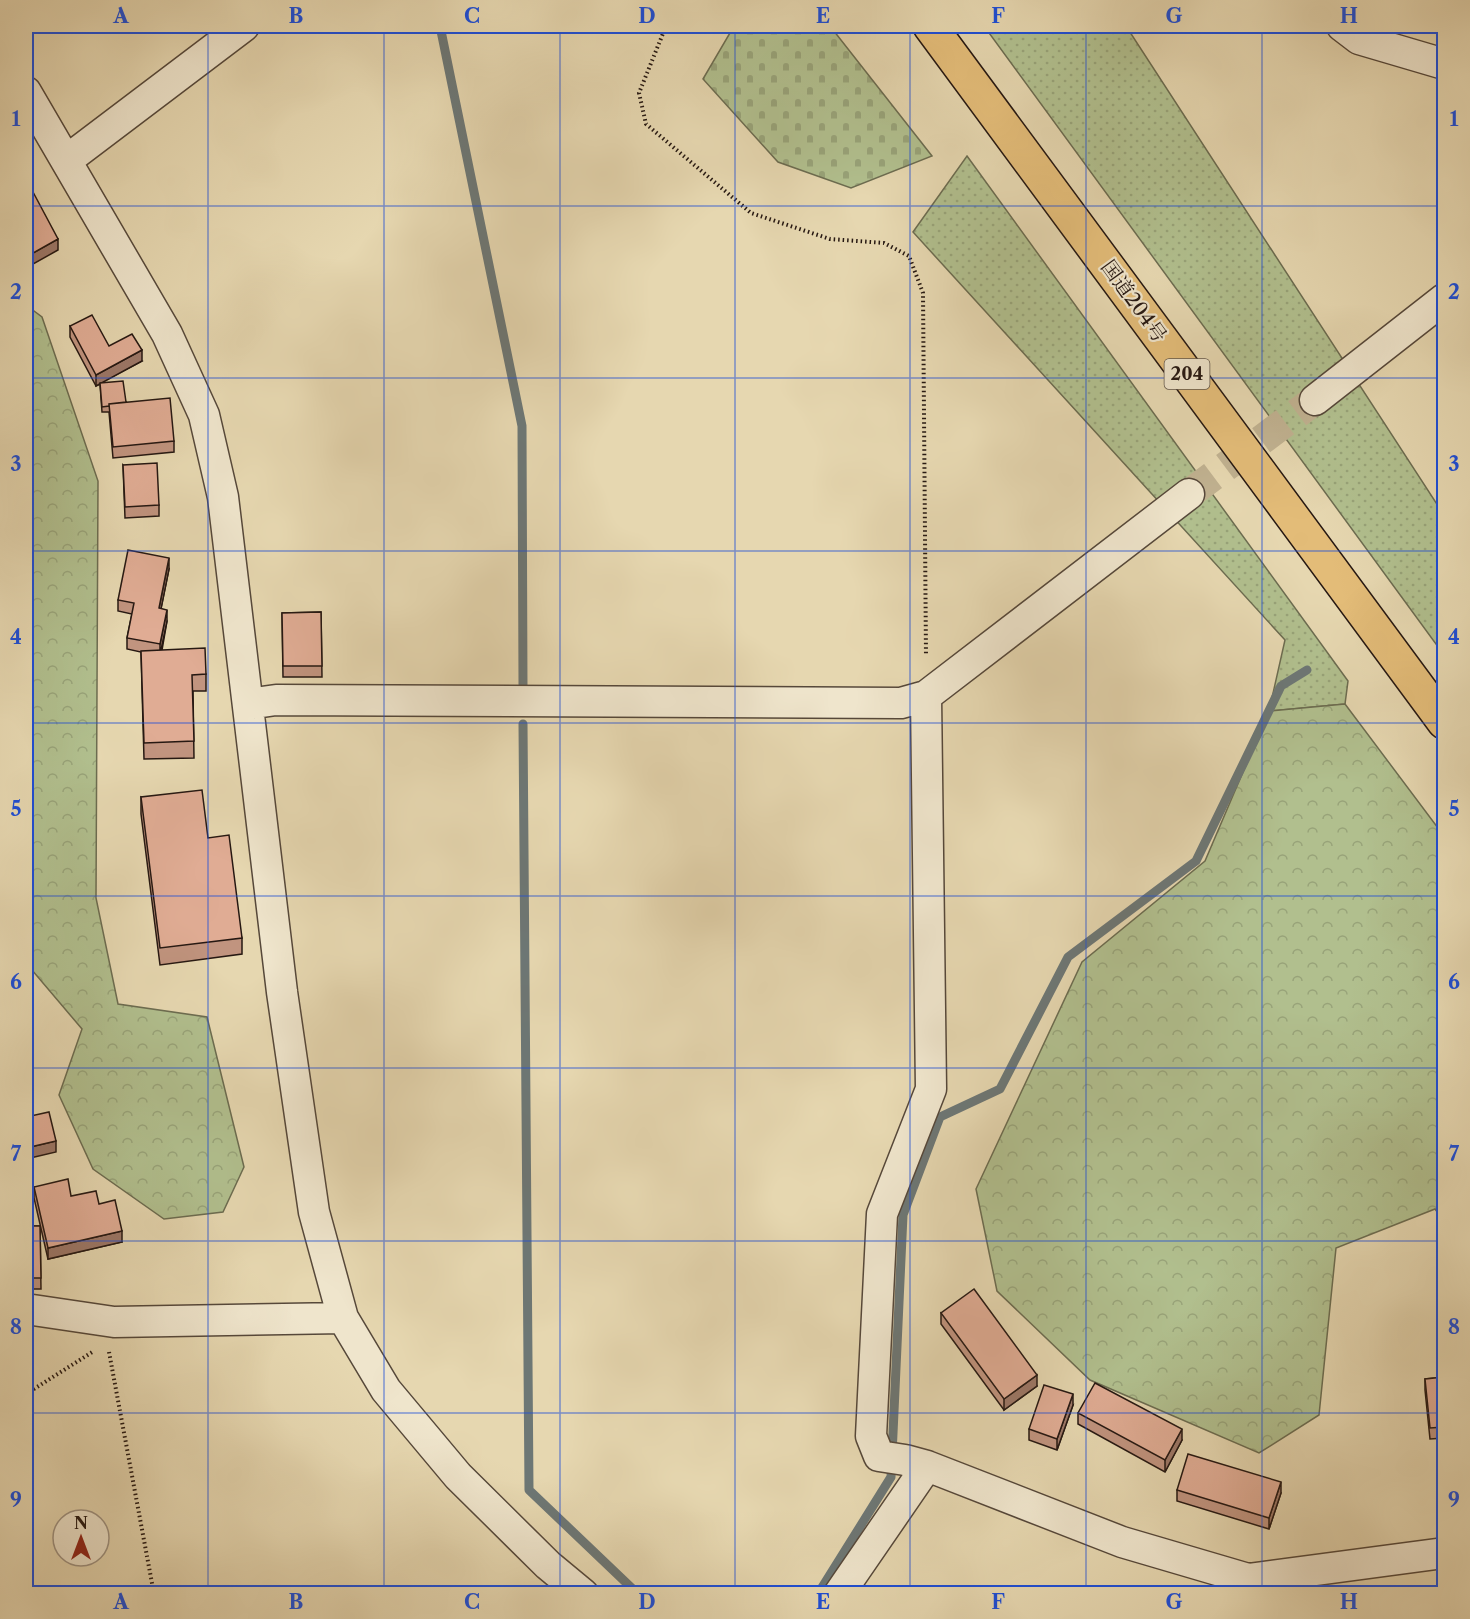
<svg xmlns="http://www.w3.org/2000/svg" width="1470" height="1619" viewBox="0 0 1470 1619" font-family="'Libre Caslon Text','Noto Serif JP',serif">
<defs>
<pattern id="grass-dots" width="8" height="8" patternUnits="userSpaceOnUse" patternTransform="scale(1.5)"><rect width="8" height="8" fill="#b1bf8e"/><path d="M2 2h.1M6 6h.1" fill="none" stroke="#98a379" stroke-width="1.8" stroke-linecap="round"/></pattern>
<pattern id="forest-crowns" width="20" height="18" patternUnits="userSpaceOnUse" patternTransform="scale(1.5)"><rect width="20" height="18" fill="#b1bf8e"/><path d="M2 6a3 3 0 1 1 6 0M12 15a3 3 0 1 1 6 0" fill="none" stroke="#98a379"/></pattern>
<pattern id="cemetery-stones" width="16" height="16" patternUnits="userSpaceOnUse" patternTransform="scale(1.5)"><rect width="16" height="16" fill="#b1bf8e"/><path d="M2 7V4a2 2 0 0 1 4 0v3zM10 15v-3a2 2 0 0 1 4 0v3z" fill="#98a379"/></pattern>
</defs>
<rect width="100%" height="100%" fill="#e6d7b0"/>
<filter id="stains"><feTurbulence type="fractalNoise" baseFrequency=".00333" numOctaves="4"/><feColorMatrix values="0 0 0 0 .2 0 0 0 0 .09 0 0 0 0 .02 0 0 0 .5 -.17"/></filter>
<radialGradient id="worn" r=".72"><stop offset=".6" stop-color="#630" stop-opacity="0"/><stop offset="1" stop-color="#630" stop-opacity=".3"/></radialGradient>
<path fill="url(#grass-dots)" stroke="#6c6c50" stroke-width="1.5" d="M984,26H1126L1444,515V655Z
M967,156L1348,681L1345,704L1269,711L1285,640L913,232Z"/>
<path fill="url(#forest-crowns)" stroke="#6c6c50" stroke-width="1.5" d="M26,305L42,317L98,481L96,898L118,1004L207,1017L244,1167L223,1212L164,1219L93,1169L59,1095L82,1029L26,963Z
M1345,704L1444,836V1221L1435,1209L1336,1248L1319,1415L1259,1453L1090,1380L997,1291L976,1189L1082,962L1205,861L1269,711Z"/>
<path fill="url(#cemetery-stones)" stroke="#6c6c50" stroke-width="1.5" d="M734,26H830L932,156L851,188L778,162L703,79Z"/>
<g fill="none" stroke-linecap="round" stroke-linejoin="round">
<path stroke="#6d7775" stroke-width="9" d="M440,26L522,426L523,686
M523,724L529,1490L638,1594
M818,1594L891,1477L903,1215L940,1117L1000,1089L1068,957L1196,861L1281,686L1307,670"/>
<path stroke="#c0b190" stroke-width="30" stroke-dasharray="30 15" stroke-linecap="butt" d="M1189,494L1315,400"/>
<defs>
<path id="minor" d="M1342,26L1359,39L1444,64
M26,92L167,334L204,415L223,497L282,992L314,1212L343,1318L386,1390L458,1476L548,1565L583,1594
M67,160L244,26
M1315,400L1444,299
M926,696L931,1089L882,1214L871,1436L879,1456L905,1460L927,1466L1122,1542L1248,1579L1444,1553
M248,704L276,700L901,703L926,696L1189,494
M26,1309L114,1322L343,1318
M839,1594L927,1466"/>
<path id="highway" d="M930,26L1444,722"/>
</defs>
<use href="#minor" stroke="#56483a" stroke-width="33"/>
<use href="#highway" stroke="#261812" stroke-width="36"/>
<path stroke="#261812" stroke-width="4" stroke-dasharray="1.5 3" stroke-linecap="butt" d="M666,26L639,93L646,124L751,213L830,239L884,243L909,256L923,293L926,656
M109,1352L154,1594
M26,1394L94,1351"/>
<use href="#minor" stroke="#efe5cc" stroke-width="30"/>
<use href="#highway" stroke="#e3bc78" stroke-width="33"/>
</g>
<path fill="#c1947f" stroke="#261812" stroke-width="1.5" d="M70,326L109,346L142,361L102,382L174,441V452L113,458L109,412H102L100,384L96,386L70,337Z
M123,465L159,505V516L125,518Z
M169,569L161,608L167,621L162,650L206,674V691H193L194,758L144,759L141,652L127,649V638L132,614L118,611V600Z
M321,612L322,677H283L282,613Z
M141,797L208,838L242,938V954L160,965L141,814Z
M34,1187L99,1204L122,1242L48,1259L34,1198Z
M26,1195L32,1226H40L41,1289H26Z
M941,1313L1037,1386L1004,1410L941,1324Z
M1444,1377V1438L1430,1439L1425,1390V1379Z
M1073,1405L1057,1450L1029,1440V1429Z
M1078,1413L1182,1440L1165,1472L1078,1424Z
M1177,1490L1281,1493L1269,1529L1177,1501Z"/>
<path fill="#9d7868" stroke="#261812" stroke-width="1.5" d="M58,239V250L26,268V257Z
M142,350V361L96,386V375Z
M169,558V569L159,619V608Z
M167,610V621L160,655V644Z
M56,1141V1152L26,1159V1148Z
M122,1231V1242L48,1259V1248Z
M1037,1375V1386L1004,1410V1399Z
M1073,1394V1405L1057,1450V1439Z
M1182,1429V1440L1165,1472V1460Z
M1281,1482V1493L1269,1529V1518Z"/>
<path fill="#e0ac94" stroke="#261812" stroke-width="1.5" d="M33,192L58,239L26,257V196Z
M92,315L109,346L132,334L142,350L96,375L70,326Z
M123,381L126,402L109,404V406L102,407L100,383Z
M170,398L174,441L113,447L109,404Z
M157,463L159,505L125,507L123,465Z
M128,550L169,558L159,608L167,610L160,644L127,638L134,603L118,600Z
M321,612L322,666H283L282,613Z
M205,648L206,674L192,675L194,741L144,743L141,651Z
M202,790L208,838L229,835L242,938L160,948L141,797Z
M49,1112L56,1141L26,1148V1117Z
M68,1179L71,1196L96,1191L99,1204L115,1200L122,1231L48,1248L34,1187Z
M26,1195H31L32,1226H40L41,1278H26Z
M974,1289L1037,1375L1004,1399L941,1313Z
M1444,1377V1427L1430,1428L1425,1379Z
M1095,1383L1182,1429L1165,1460L1078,1413Z
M1044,1385L1073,1394L1057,1439L1029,1429Z
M1188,1454L1281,1482L1269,1518L1177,1490Z"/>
<path fill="none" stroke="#1d4ed8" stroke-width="1.5" stroke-opacity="0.55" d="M208,26V1594M384,26V1594M560,26V1594M735,26V1594M910,26V1594M1086,26V1594M1262,26V1594M26,206H1444M26,378H1444M26,551H1444M26,723H1444M26,896H1444M26,1068H1444M26,1241H1444M26,1413H1444"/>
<g text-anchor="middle" stroke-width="4.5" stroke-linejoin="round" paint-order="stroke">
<rect fill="#efe5cc" stroke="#62564a" stroke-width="1.5" x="1164.5" y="359" width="45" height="30" rx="4.5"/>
<g font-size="18" font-weight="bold" fill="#261812">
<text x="1187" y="380">204</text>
</g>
<g font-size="20" fill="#261812" stroke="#efe5cc">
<text transform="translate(1134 301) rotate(54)" y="7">国道204号</text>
</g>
</g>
<rect width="1470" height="1619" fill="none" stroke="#e6d7b0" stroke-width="66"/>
<g transform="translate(81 1538)"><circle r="28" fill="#efe5cc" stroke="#9f9382" stroke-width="1.5"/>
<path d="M0-4.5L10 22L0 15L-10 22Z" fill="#8f2418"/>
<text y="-9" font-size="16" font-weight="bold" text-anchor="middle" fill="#261812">N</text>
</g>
<rect x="33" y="33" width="1404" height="1553" fill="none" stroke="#1d4ed8" stroke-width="2"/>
<g font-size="20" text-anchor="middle" font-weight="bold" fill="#1d4ed8">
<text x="121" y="23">A</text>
<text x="296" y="23">B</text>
<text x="472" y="23">C</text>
<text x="647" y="23">D</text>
<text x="823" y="23">E</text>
<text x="998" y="23">F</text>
<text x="1174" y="23">G</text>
<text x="1349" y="23">H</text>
<text x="16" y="126">1</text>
<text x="1454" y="126">1</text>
<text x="16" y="299">2</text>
<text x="1454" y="299">2</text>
<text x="16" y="471">3</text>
<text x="1454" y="471">3</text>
<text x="16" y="644">4</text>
<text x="1454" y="644">4</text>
<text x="16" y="816">5</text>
<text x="1454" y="816">5</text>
<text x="16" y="989">6</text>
<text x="1454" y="989">6</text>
<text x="16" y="1161">7</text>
<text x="1454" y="1161">7</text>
<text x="16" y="1334">8</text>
<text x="1454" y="1334">8</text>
<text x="16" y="1507">9</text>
<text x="1454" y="1507">9</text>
<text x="121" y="1609">A</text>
<text x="296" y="1609">B</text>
<text x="472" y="1609">C</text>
<text x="647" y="1609">D</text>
<text x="823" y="1609">E</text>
<text x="998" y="1609">F</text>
<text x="1174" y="1609">G</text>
<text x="1349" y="1609">H</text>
</g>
<rect width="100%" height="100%" filter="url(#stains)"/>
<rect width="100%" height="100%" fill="url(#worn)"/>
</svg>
